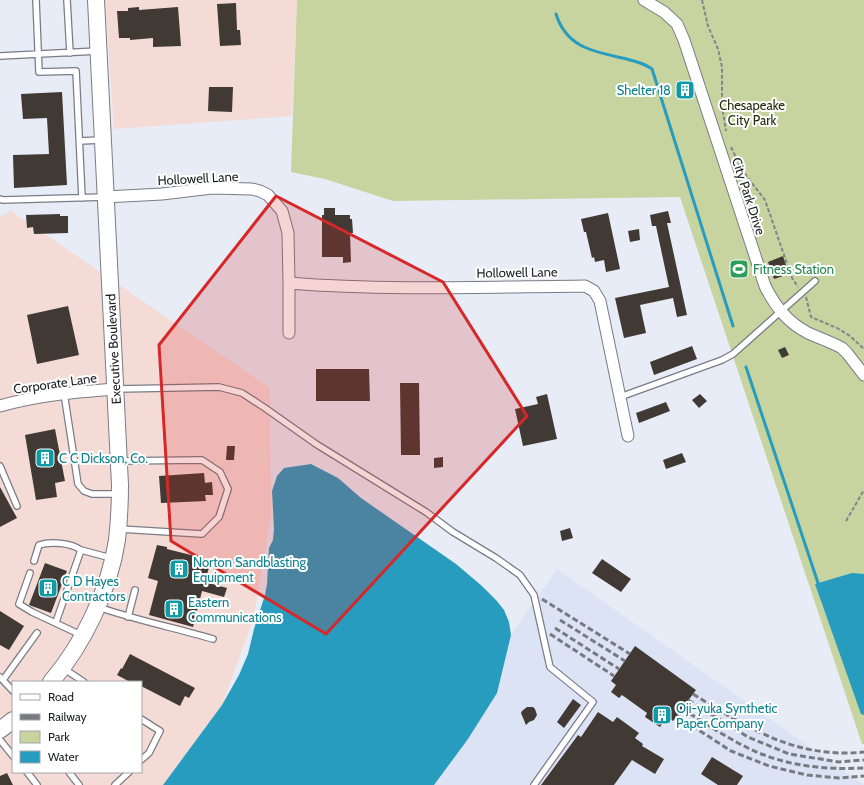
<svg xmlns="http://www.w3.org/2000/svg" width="864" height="785" viewBox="0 0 864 785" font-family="Cabin,sans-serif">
<rect width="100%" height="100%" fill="#e7ecf6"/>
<path fill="#f5dbd6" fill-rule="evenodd" d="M105,0H297L292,116L114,129Z
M11,211L270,388L271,515L254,617L222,705L163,785H0V217ZM13,682H141V772H13Z"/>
<path fill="#dce3f5" d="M557,569L864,785H406Z"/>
<path fill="#c7d49f" d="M297,0H864V744H862L680,197L393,201L325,179L291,172Z"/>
<path fill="#289cbf" d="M311,464L338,478L361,498L456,564L482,586L496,600L504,610L509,622L511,635L497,693L468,739L434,785H163L222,705L239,675L248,654L254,629L265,595L267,584L269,548L273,540L274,529L272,491L277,476L284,468Z
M852,573L864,574V715L861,714L815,584Z"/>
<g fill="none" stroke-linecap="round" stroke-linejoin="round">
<path stroke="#289cbf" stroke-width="3" d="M556,14C567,49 596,52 627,59C636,62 644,63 652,69L733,326
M746,367L818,583"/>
</g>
<path fill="#413933" d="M236,3L237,30H240L241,45L220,46L217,4Z
M139,7V10L178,7L181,46L153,47V38L130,40V38H119L117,11H128V8Z
M687,81L691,96L684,98L679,84Z
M209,87H233L232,112L208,111Z
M62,92L67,185L14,188L13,155L49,154L47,118L23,119L21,94Z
M324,208H335V215H350V219H352L353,233H350L351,262L343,263V257H322V215H324Z
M668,211L671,223H667L687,315L677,317L673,298L640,305L646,333L624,338L615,298L669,287L656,226H652L650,215Z
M608,213L620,269L606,272L604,260L595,262L594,257L592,258L586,232H584L581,219Z
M60,214V216H68V233L34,234L33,227L27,228L26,215Z
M639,229L640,240L630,242L628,231Z
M783,256L789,274L774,279L768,262Z
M68,306L79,355L37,364L27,315Z
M692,346L697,359L654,375L650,362Z
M785,347L789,355L782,358L778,350Z
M316,369H369L370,401H316Z
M400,383H419L420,455H401Z
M547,394L557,439L523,446L515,409L538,404L536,397Z
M700,394L707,401L699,408L692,400Z
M666,402L670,411L639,423L636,413Z
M55,429L65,481L55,483L57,497L36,500L25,435Z
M227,446H235L234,460H226Z
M682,453L686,462L666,469L663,460Z
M443,457V467L434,468V458Z
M204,473L205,483L212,482L213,495H205L206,501L161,503L159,476Z
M0,487L17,518L0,527Z
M570,528L573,538L562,541L560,531Z
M157,545L167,547V549L211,560L205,582L227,588L224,597L202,591L193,627L149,615L158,581L148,578Z
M602,559L631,579L621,592L592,573Z
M45,563L67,571L51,613L29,605Z
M0,611L24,626L9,650L0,645Z
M635,646L696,690L673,721L667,717L660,727L645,717L647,713L622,695L619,698L611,692L616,685L611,681Z
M130,654L195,688L189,698L185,696L180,706L141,686V682H130L117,675L121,668L122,669Z
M573,699L581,705L564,728L557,722Z
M527,707H533L535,709L537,715L534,720L529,722L526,725L521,713L522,711Z
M598,712L613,722L617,717L639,733L635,738L643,744L642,746L664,759L655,774L632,760L614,785H541L578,735L581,737Z
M712,757L743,776L737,785H718L701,774Z
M7,773L13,785H0V776Z"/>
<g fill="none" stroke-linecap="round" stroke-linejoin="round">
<defs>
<path id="lane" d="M36,0L39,72L76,71L82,198
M67,0L70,53
M0,56L98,51
M80,141L101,140
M0,199L3,200L105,197
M117,389L219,387L242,393L265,408L316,444L426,512L453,532L496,558L520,575L534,595L550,667L593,702L534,785
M64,393L78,484L84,491L92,494H120
M620,397L722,360L733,354L815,281
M0,466L17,506
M120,529L202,534L219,517L228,489L220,472L202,460L120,461
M34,561L39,545C51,541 71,543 81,550
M30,573L19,604L32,612L81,635
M98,607C136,620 175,628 213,639
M128,617L135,590
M56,622L81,550L111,558
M63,668L84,682
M0,677L13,691
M3,680L37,633
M141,719L160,731L149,753L141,760
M0,740L13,756
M27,772L37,785
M69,772L79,785
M115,785L129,772"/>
<path id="street" d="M644,0L664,12L677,24L684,40L765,286C775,306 787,322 808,333C819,338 831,342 842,348L847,353L864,375
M105,197L162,194L212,188L252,189L260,191L268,195L282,211L288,233L289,283V333
M289,283C387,291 486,287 585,286L594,291L600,301L628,436
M0,406C38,395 76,392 115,389"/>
<path id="secondary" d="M51,682C84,643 109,591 117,540C119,522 120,503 120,485L96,0
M0,730L13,720"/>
</defs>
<use href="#lane" stroke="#797c86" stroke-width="8"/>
<use href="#street" stroke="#797c86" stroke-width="13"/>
<use href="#secondary" stroke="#797c86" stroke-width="18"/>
<path stroke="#82858c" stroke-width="2" stroke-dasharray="4 2" stroke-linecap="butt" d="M702,0L708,26L718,49L722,67V106L726,131
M731,147L742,170L765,200L792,278L798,287
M806,297L811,317L837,328L850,336L864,349
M846,521L864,490"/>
<use href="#lane" stroke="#fff" stroke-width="5.5"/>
<use href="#street" stroke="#fff" stroke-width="11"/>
<use href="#secondary" stroke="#fff" stroke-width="16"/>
<path stroke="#777a80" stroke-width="3" stroke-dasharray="6 3" stroke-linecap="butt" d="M542,599L630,654
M560,620L625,661
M555,628L619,669
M550,634L614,676
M693,694C748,728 796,759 864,752
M688,700L748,737L789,754L839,762L864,760
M682,709C704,722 725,737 748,748C784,766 824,770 864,768
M677,716L731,751L769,766L807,775L839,778L864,776"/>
</g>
<path fill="#d62828" fill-opacity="0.2" stroke="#d62828" stroke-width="3" stroke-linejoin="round" d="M276,196L443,282L527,416L326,634L171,541L159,345Z"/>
<defs>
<symbol id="building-square" viewBox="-11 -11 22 22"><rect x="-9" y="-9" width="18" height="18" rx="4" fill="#0f9aa8" stroke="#fff"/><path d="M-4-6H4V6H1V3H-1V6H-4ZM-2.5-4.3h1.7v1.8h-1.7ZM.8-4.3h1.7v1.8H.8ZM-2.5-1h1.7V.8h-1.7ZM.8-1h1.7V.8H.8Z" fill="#fff"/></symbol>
<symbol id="stadium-square" viewBox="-11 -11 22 22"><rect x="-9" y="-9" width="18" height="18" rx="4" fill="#2e9e5b" stroke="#fff"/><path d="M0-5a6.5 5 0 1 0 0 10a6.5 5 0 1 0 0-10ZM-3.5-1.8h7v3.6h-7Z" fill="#fff"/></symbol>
</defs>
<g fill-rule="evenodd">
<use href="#building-square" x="674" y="79" width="22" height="22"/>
<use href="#stadium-square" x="728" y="258" width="22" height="22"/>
<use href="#building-square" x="34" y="447" width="22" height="22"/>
<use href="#building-square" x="168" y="558" width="22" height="22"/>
<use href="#building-square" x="37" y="577" width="22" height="22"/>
<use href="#building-square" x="163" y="598" width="22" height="22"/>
<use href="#building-square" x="651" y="704" width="22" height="22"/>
</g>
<g text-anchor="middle" stroke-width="4" stroke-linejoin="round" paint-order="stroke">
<g font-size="13" fill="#0d838f" stroke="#fff" text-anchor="start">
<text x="671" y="95" text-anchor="end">Shelter 18</text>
<text x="59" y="463">C C Dickson, Co.</text>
<text x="193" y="567">Norton Sandblasting<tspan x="193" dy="15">Equipment</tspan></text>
<text x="62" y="586">C D Hayes<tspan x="62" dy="15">Contractors</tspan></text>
<text x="188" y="607">Eastern<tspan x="188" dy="15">Communications</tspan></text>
<text x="676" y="713">Oji-yuka Synthetic<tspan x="676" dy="15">Paper Company</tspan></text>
</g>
<g font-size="13" fill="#262d09" stroke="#fff">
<text x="752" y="110">Chesapeake<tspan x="752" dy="15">City Park</tspan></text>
</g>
<g font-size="13" fill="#1e2023" stroke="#fff">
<text transform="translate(198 178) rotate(-3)" y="5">Hollowell Lane</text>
<text transform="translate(749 196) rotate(72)" y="5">City Park Drive</text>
<text transform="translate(517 272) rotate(-1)" y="5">Hollowell Lane</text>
<text transform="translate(113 349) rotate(-93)" y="5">Executive Boulevard</text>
<text transform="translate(55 383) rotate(-8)" y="5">Corporate Lane</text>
</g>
<g font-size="13" fill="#27864d" stroke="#fff" text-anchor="start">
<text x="753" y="274">Fitness Station</text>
</g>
</g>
<rect x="12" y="681" width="130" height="92" fill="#ffffff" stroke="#a5a6a7"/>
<rect x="20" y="694" width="20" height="6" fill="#ffffff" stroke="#a5a6a7"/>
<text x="48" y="701" font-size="12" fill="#1e2023">Road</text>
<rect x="20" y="714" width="20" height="6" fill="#777a80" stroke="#a5a6a7"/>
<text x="48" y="721" font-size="12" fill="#1e2023">Railway</text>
<rect x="20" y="731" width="20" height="12" fill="#c7d49f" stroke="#a5a6a7"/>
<text x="48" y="741" font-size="12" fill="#1e2023">Park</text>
<rect x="20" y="751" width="20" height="12" fill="#289cbf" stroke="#a5a6a7"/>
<text x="48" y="761" font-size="12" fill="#1e2023">Water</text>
</svg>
